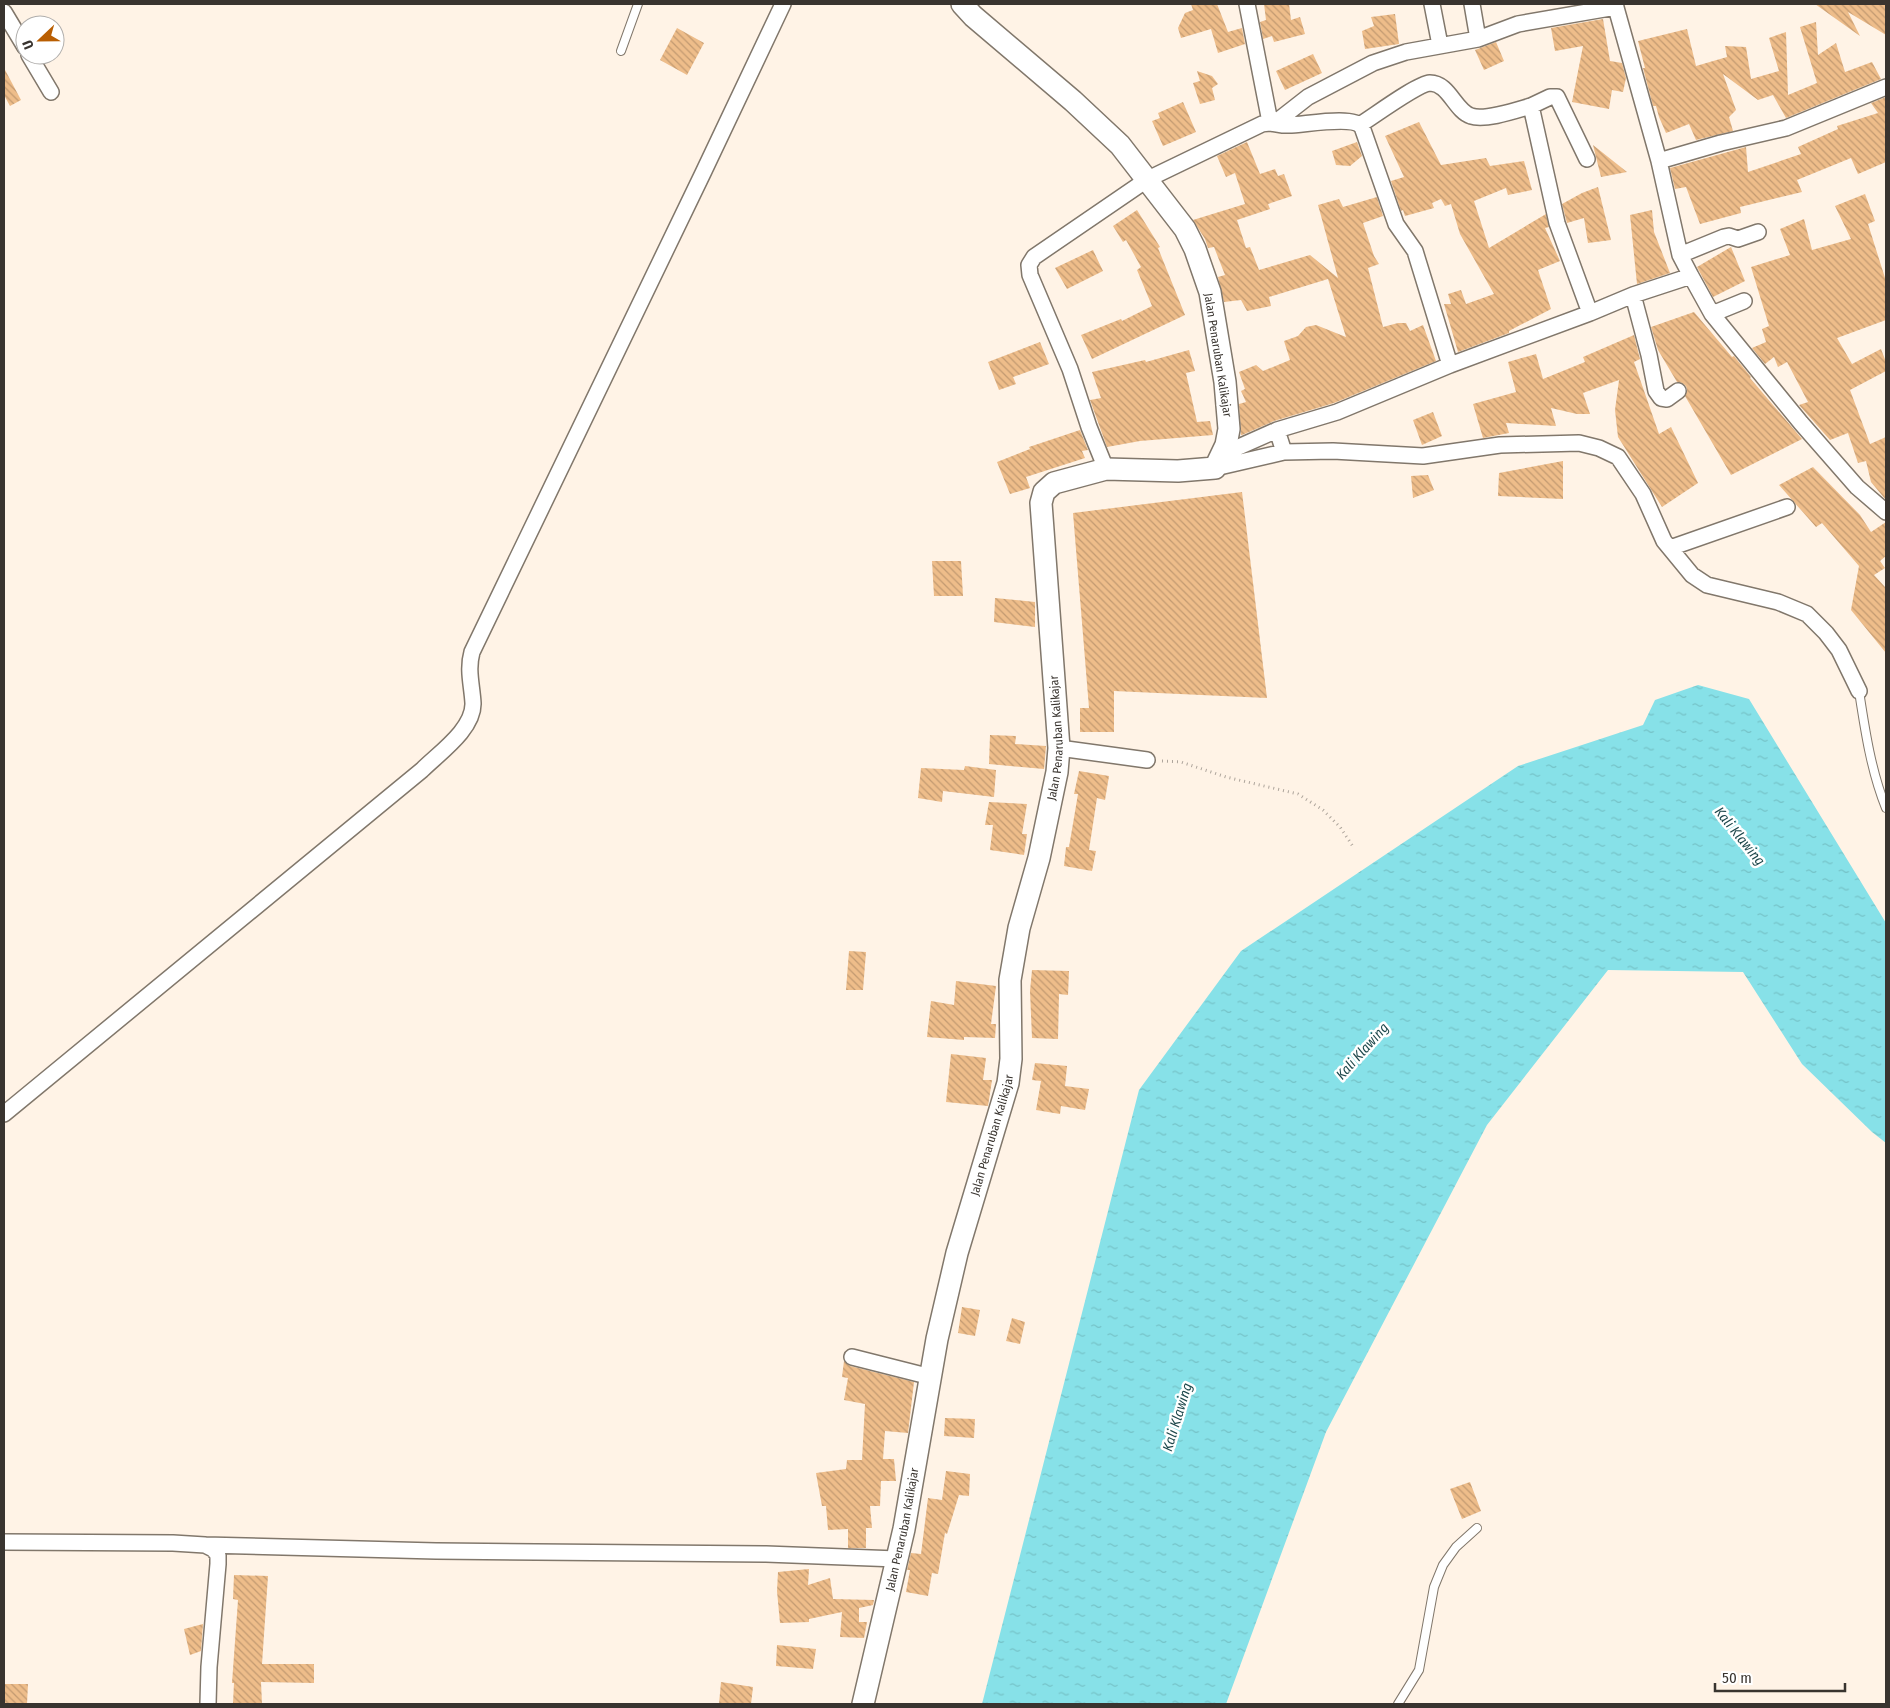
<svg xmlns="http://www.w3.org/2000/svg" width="1890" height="1708" viewBox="0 0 1890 1708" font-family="'Fira Sans Condensed',sans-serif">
<defs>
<pattern id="water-ripples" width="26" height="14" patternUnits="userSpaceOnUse" patternTransform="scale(1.25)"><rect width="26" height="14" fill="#87e1e8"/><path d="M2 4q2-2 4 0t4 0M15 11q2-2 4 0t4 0" fill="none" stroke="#75c2c7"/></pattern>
<pattern id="building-back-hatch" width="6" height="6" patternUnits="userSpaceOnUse" patternTransform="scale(1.25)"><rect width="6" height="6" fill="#eebd8a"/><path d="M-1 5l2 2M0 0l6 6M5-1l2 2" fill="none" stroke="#c29a71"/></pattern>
</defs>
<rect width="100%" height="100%" fill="#fff3e6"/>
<path fill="url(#water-ripples)" d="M1698,685L1749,699L1886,923V1143L1872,1132L1802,1064L1743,972L1608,970L1487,1125L1326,1432L1226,1704H982L1139,1090L1241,951L1518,766L1643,725L1655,700Z"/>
<path fill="url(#building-back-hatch)" d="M1191,4H1217L1228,32L1242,28L1245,44L1218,53L1211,29L1181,38L1178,28L1185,13L1193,10Z
M1264,4H1289L1291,20L1300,17L1305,34L1274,42L1272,36L1263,39L1260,22L1266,20Z
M1815,4H1886V35L1848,12L1860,36Z
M1395,14L1399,44L1365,49L1362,31L1374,26L1371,17Z
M1603,19L1610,61L1622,63L1626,78L1623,92L1612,90L1609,109L1572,102L1583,46L1555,51L1551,28Z
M1816,22L1818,55L1836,43L1845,72L1872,62L1881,79L1786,118L1773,95L1758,100L1723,74L1736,110L1729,117L1733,131L1696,140L1689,124L1666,133L1659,117L1656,106H1653L1643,68H1645L1638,41L1687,29L1696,66L1727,57L1725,46L1746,47L1751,79L1779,71L1769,38L1786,32L1788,95L1817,83L1800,27Z
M677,28L704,43L687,75L660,60Z
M1496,42L1504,61L1484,70L1475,50Z
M1313,54L1322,73L1285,90L1276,71Z
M4,68L21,100L10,106L4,95Z
M1197,71L1212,76L1218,84L1212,88L1215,100L1200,104L1193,83L1200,81Z
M1886,97V162L1858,174L1851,158L1797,180L1802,192L1740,207L1741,213L1700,224L1686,187L1675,189L1670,168L1746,147L1748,172L1801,154L1798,147L1838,129L1837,126L1878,113L1871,103Z
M1183,102L1196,132L1163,146L1152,121L1160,118L1158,113Z
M1419,122L1441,165L1486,158L1490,166L1524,161L1532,190L1508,195L1506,188L1474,201L1489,248L1546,214L1549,227L1545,228L1560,261L1538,270L1551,309L1509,331V333L1458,352L1444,304H1451L1448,294L1461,290L1466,304L1494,294L1460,234L1451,204L1445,206L1441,199L1432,203L1434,208L1405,216L1403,210L1401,211L1391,181L1404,177L1385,136Z
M1247,142L1260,174L1275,169L1278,176L1284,174L1292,196L1268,204L1270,209L1237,220L1246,248L1250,247L1259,270L1310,255L1338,278L1318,205L1339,199L1343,207L1377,197L1383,216L1363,223L1374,256L1379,264L1368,268L1383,327L1398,323H1406L1410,331L1423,325L1436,361L1334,403L1274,421L1242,435H1241L1239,404L1246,402L1241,391L1245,389L1239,372L1256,365L1263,371L1290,360L1284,341L1298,336L1306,327L1316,325L1346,337L1328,279L1269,297L1271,306L1247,311L1241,300L1224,302L1218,277L1225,275L1214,247L1208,248L1205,239L1193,220L1245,204L1235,173L1226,177L1217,156Z
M1357,142L1362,156L1350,166L1336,165L1332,151Z
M1593,145L1627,172L1601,177Z
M1598,187L1611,240L1588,243L1584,218L1567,223L1562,204L1582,193Z
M1865,194L1875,221L1868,224L1886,281V320L1837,338L1852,364L1881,349L1886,362V371L1850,390L1870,444L1886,437V500L1871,482L1866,461L1858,463L1848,433L1830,440L1799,405L1808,402L1787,362L1778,367L1774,357L1765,364L1752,348L1766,342L1762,329L1769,326L1751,267L1790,255L1780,229L1804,219L1812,250L1851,239L1835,206Z
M1137,210L1160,247L1158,248L1185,315L1092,359L1081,335L1121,319L1122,321L1152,306L1137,270L1141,267L1126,240L1123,242L1113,226Z
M1652,210L1654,232L1670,273L1637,284L1630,215Z
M1731,247L1745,281L1713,297L1697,267Z
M1093,250L1103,271L1067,289L1055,268Z
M1694,312L1732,357L1734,356L1751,377L1750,378L1802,439L1731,475L1685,396L1687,390L1686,386L1682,383L1677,382L1658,350L1651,327Z
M1634,335L1640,359L1634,362L1659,434L1671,427L1698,483L1662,507L1618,437L1615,410L1619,380L1583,393L1590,414H1577L1551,408L1556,426L1506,423L1509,433L1483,438L1473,404L1516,392L1508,362L1536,354L1543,379L1585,362L1583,357Z
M1040,342L1049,364L1013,377L1016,384L999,390L988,362Z
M1189,350L1195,371L1186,373L1197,422L1210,421L1213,435L1140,441L1107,447L1090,400L1101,398L1092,372L1145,360L1146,362Z
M1433,412L1442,436L1422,445L1413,420Z
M1080,430L1088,450L1082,451L1085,458L1026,477L1030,488L1010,494L997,462L1030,449L1029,447Z
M1563,461V499L1498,496L1499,473Z
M1813,467L1860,515L1871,532L1886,522V556L1880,561L1885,568L1874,575L1886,588V653L1851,610L1859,566L1822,523L1816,527L1779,485Z
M1428,475L1434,490L1413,498L1411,476Z
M1242,492L1267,698L1114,691V732H1080V708H1089L1073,513Z
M932,561H961L963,596H934Z
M995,598L1035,602V627L994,622Z
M990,735L1016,736L1015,744L1046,746L1044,769L989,764Z
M965,766L996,770L994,797L943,791L942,802L918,798L921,768L964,770Z
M1079,771L1109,776L1105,800L1097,798L1089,850L1096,851L1092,871L1064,866L1066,847H1069L1078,794H1074Z
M989,802L1027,804L1022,834H1027L1024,855L990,850L993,825H985Z
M849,951L866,952L863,990H846Z
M1032,970L1069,971L1068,995L1059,994L1058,1039L1032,1038L1030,991Z
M956,981L996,986L991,1024H996L995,1038L964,1037V1040L927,1037L931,1001L954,1005Z
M951,1054L986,1058L983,1080H992L988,1106L946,1102Z
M1035,1063L1067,1066L1065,1086L1089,1089L1085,1110L1061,1106L1060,1114L1036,1110L1041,1081L1032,1080Z
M962,1307L980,1310L975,1336L958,1333Z
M1012,1318L1025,1322L1020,1344L1006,1341Z
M844,1361L850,1366L914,1382L908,1433L885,1431L883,1459H894L896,1481H881L880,1506H870L872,1528H866V1548H848V1529L828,1530L826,1506H822L816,1473L846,1469L847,1460H862L865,1404L844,1400L848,1378L842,1377Z
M945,1418L975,1419L974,1438L944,1436Z
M946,1471L970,1474L969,1496L959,1495L947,1534L945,1533L938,1574L932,1573L928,1596L906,1592L910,1570H907L911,1553L921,1554L928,1498L942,1500Z
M1470,1482L1481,1511L1462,1519L1450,1489Z
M809,1569L808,1585L830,1578L833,1599L874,1600L873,1605L859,1608V1622H867L864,1638L840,1637L842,1612L809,1619V1622L780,1623L777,1591L778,1572Z
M234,1575L268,1576L262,1664H314V1683L261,1682L262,1704L233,1703L234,1683H232L238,1600L233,1599Z
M203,1624L201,1651L190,1655L184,1629Z
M777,1645L816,1649L813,1669L776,1666Z
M721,1682L753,1687L751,1704H719Z
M4,1684H28L27,1704H4Z"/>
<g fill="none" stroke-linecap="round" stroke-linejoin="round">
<defs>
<path id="lane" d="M621,51L638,4
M1859,691C1865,730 1871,771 1886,808
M1398,1704L1419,1670L1434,1587L1443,1565L1456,1547L1477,1528"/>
<path id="street" d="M1247,4L1270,122
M1432,4L1440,45
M1472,4L1478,39
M1615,4L1659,161L1680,255L1691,276L1712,314L1801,423L1857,487L1886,512
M4,12L25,47
M29,55L51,92
M1531,106L1550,97H1557L1587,159
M1276,122L1308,97L1373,63L1406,52L1478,39L1518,24L1616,7
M1361,124C1374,116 1417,84 1430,83C1449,83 1455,111 1471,116C1485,121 1517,110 1531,106L1557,223L1590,313
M1659,161L1721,143L1786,128L1886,87
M1680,255L1724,237L1729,236L1738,239L1758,232
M1633,295L1649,355L1656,391L1661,398L1667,399L1678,391
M1712,314L1744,301
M1450,365L1590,313L1633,295L1691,276
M1223,454L1277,430
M1215,468L1284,452L1333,451L1423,456L1500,445L1579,443L1599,448L1618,457L1643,494L1664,541L1692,575L1707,585L1778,602L1807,614L1826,633L1839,650L1859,691
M1106,469L1089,427L1070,369L1030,275L1029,265L1034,257L1148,179L1262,124C1272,121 1279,126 1289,125C1304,125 1353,115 1362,127L1396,224L1415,251L1450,365L1337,412L1277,430L1284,452
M1670,548L1787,507
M1059,748L1147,760
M4,1114L422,770C439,753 474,729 473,703C472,685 467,670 472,652L703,173L783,4
M852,1357L931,1377
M4,1542L173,1543L205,1545L213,1549L218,1555V1564L209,1667L208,1704
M205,1545L436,1551L766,1554L897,1559"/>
<g id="secondary">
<path id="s1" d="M863,1704L904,1529L937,1339L957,1253L1008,1083L1011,1059L1010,980L1019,928L1039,858L1057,772L1059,748L1041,503L1044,492L1054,483L1106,469L1178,471L1215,468L1226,445L1229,429L1225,382L1210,292L1195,249L1185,229L1120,145L1073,101L973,16L962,4"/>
</g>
</defs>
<use href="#lane" stroke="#81776b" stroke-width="10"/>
<use href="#street" stroke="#81776b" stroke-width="18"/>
<use href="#secondary" stroke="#81776b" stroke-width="24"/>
<path stroke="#ada49b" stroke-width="3" stroke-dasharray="1 4" stroke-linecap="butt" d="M1162,761L1181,762L1226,777L1298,794L1323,810L1340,827L1354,848"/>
<use href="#lane" stroke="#fff" stroke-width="8"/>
<use href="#street" stroke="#fff" stroke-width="15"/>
<use href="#secondary" stroke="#fff" stroke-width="21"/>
</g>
<g text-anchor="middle" stroke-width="5" stroke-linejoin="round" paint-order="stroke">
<g font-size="12" fill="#39342f" stroke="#fff">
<text transform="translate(1218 355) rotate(81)" y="4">Jalan Penaruban Kalikajar</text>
<text dy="4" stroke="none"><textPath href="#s1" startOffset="989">Jalan Penaruban Kalikajar</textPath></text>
<text dy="4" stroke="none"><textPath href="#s1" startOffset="584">Jalan Penaruban Kalikajar</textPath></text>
<text dy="4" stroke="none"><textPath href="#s1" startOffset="179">Jalan Penaruban Kalikajar</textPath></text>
</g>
<g font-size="14" font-style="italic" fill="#1e484c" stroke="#fff">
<text transform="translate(1740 836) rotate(51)" y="5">Kali Klawing</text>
<text transform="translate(1362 1051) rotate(-48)" y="5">Kali Klawing</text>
<text transform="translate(1177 1417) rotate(-73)" y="5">Kali Klawing</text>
</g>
</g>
<rect width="1890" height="1708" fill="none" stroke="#39342f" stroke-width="10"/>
<g transform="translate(40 40) rotate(248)"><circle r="24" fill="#ffffff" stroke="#b0aeac"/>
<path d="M0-4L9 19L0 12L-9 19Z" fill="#b95e02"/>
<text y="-8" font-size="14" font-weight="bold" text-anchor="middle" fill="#39342f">U</text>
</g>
<path d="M1715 1683v8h130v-8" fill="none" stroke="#39342f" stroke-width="2.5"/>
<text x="1722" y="1683" font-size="15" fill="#39342f" stroke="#ffffff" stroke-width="4" paint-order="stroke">50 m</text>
</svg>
